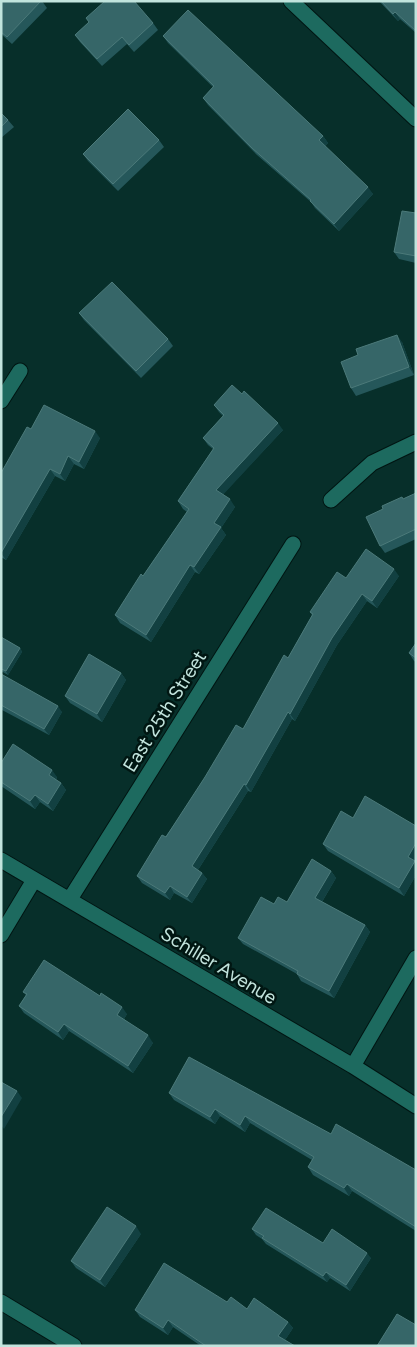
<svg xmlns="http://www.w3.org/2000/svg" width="417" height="1347" viewBox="0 0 417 1347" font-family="Figtree,sans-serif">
<rect width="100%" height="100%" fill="#072f2a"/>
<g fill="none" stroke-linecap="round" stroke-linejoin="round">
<defs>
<path id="street" d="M291,1L416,119
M1,401L20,371
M331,500L372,463L416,442
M1,860L353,1066L416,1106
M70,899L293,544
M1,935L34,880
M353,1066L416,958
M1,1302L74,1346"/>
</defs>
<use href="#street" stroke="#011512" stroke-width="17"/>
<use href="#street" stroke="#1d6a5f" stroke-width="15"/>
</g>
<path fill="#25575a" d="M1,1H42L47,8L12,44L1,34Z
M379,1H416V33L400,19L398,21Z
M86,18L153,23L158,30L134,52L127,44L102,66L80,42L75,35L89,22Z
M163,36L323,136L328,143L325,146L373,194L339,231L315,208L311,202L257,155L208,105L203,98L213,87L168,43Z
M1,113L8,120L14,127L1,138Z
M159,140L164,147L118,191L88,161L83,154Z
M416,213V263L399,259L394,252Z
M79,313L168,339L173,346L141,378L84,320Z
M402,342L414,375L356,396L351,388Z
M214,405L283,430L223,494L235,507L221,528L226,535L199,574L195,572L151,642L120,623L115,615L143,576L187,512L183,509L178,501L213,449L208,445L203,438L223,416L219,412Z
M31,429L100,438L84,469L74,464L65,481L55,476L6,560L1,557V473Z
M416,493V539L385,553L380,546L403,499Z
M399,576L377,608L367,601L337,645L295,721L292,719L251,792L248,791L198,870L202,873L207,879L192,903L174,893L170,900L142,883L137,876L243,729L288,658L312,615L310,612L346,578Z
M1,637L20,648L22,652L8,675L1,671Z
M416,643V662L414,661L409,653Z
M121,673L126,680L102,722L70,703L65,696Z
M1,674L62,712L49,735L2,710L1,708Z
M1,763L57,777L56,780L61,783L66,790L53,811L40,802L35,809L1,786Z
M353,818L416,826V859L415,861L416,862V875L404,896L328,851L323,844Z
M331,871L336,878L322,902L365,925L370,932L334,998L301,981L297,974L243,944L238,938L274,904L287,902Z
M23,992L127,1014L124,1019L153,1043L133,1073L69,1031L63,1040L24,1013L19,1006L26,995Z
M169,1093L331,1134L416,1170V1231L352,1191L349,1196L313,1175L308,1167L312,1160L250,1123L245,1132L220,1116L215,1124L174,1100Z
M252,1229L323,1243L371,1258L350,1291L330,1278L327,1282L266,1244L262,1239L256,1235Z
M141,1234L105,1287L76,1268L71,1261Z
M227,1302L288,1322L293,1328L285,1340L295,1346H201L173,1327L168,1335L140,1317L135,1310Z"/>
<path fill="#124041" d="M395,12L400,19L398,21L393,14Z
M323,136L328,143L324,147L319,140Z
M368,187L373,194L339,231L334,224Z
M397,335L402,342L414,375L409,367Z
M278,423L283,430L221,497L216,490Z
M95,431L100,438L84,469L79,462Z
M68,456L74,464L65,481L60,474Z
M50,469L55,476L6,560L1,553Z
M230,499L235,507L221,528L226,535L199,574L194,567L214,523Z
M190,565L195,572L151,642L146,635Z
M394,569L399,576L377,608L372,601Z
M362,594L367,601L337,645L295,721L290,714L332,638Z
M20,648L22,652L8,675L6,671Z
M121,673L126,680L102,722L97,714Z
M58,706L62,712L49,735L44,729Z
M288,712L292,719L251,792L246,785Z
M52,770L57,777L54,782L49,775Z
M61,783L66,790L53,811L48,804Z
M244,784L248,791L196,873L192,866Z
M35,795L40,802L35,809L30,801Z
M416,843V859L413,864L408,857Z
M415,861L416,862V875L404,896L399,888Z
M331,871L336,878L320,905L315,898Z
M202,873L207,879L192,903L187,897Z
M170,886L174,893L170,900L165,893Z
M365,925L370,932L334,998L329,991Z
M122,1007L127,1014L122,1022L117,1015Z
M64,1024L69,1031L63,1040L58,1032Z
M148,1035L153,1043L133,1073L128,1066Z
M17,1091L22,1098L4,1129L1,1125V1117Z
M215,1109L220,1116L215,1124L210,1117Z
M245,1116L250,1123L245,1132L240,1125Z
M347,1184L352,1191L349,1196L344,1188Z
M136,1226L141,1234L105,1287L100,1280Z
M367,1253L371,1258L350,1291L346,1285Z
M326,1272L330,1278L327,1282L323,1276Z
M168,1320L173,1327L168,1335L163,1328Z
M288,1322L293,1328L283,1343L278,1336Z"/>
<path fill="#366668" stroke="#4c7a7a" d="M1,1H41L7,37L1,32Z
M105,1H134L153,23L129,45L122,37L97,59L75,35L89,22L86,18Z
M381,1H416V31L395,12L393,14Z
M188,10L323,136L319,140L368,187L334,224L310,201L311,200L252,148L203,98L214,86L163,36Z
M128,109L159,140L113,184L83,154Z
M1,113L8,120L1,127Z
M402,211L416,213V256L394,252Z
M112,282L168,339L136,371L79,313Z
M397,335L409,367L351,388L341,362L358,355L356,349Z
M232,385L242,394L244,391L278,423L216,490L230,499L214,523L221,527L194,567L190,565L146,635L115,615L141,574L143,576L189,509L178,501L214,448L203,438L224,415L214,405Z
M44,405L95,431L79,462L68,456L60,474L50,469L1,553V473L27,427L31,429Z
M416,493V529L380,546L366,517L383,509L382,506L402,497L403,499Z
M366,549L394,569L372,601L362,594L332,638L290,714L288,712L246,785L244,784L192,866L202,873L187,897L170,886L165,893L137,876L162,835L166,837L205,777L236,725L243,729L284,655L288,658L313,614L310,612L337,572L346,578Z
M1,637L20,648L6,671L1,669Z
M416,643V658L409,653Z
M89,654L121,673L97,714L65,696Z
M1,674L58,706L44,729L1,705Z
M13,744L52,770L49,775L61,783L48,804L35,795L30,801L1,782V763Z
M365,796L416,826V843L408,857L415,861L399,888L323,844L341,811L353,818Z
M312,859L331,871L315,898L365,925L329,991L297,974L298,971L238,938L261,897L274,904L278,897L287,902Z
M44,960L100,996L101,993L122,1007L117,1015L148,1035L128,1066L64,1024L58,1032L19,1006L27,994L23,992Z
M189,1057L331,1134L336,1124L416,1170V1227L347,1184L344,1188L308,1167L314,1157L245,1116L240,1125L215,1109L210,1117L169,1093Z
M1,1082L17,1091L1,1117Z
M107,1207L136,1226L100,1280L71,1261Z
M266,1208L323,1243L332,1229L367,1253L346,1285L326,1272L323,1276L262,1238L264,1236L252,1229Z
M164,1263L227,1302L231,1297L247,1309L254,1298L288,1322L278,1336L295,1346H206L168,1320L163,1328L135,1310Z
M397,1314L416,1325V1346H377Z"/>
<g text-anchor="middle" stroke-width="5" stroke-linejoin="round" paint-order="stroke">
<g font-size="19" fill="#c2e4dd" stroke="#001612">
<text transform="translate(164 711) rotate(-58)" y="7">East 25th Street</text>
<text transform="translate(219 965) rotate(31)" y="7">Schiller Avenue</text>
</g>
</g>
<rect width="417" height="1347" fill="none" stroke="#c2e4dd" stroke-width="5"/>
</svg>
